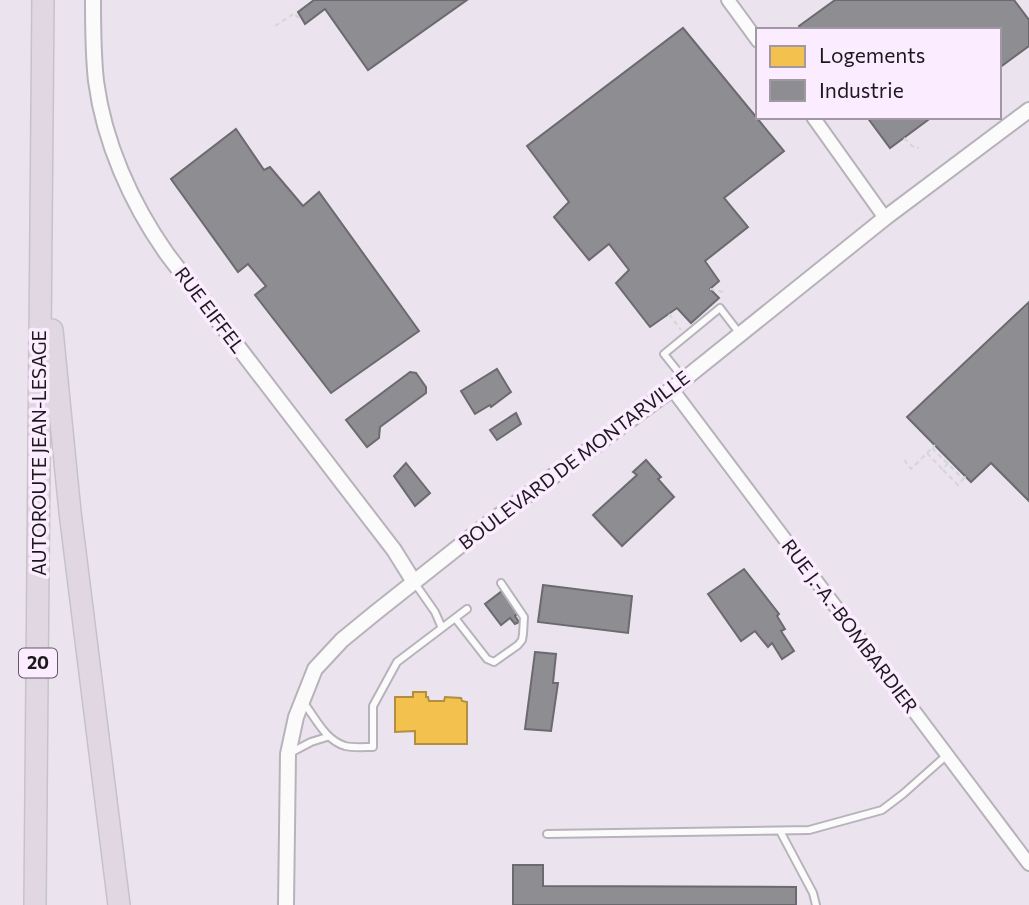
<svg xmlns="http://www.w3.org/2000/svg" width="1029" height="905" viewBox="0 0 1029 905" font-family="Commissioner,sans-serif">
<rect width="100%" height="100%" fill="#ebe4ee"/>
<path fill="#f2c14e" stroke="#b28e40" stroke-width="2" d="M413,692H426V697H428L429,701H444L445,697L461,698L462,701L467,702V744H415V731L395,732V697H413Z"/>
<path fill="#8d8d92" stroke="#6b6a6f" stroke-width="2" d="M314,0H467L368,70L325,9L305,24L298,12Z
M835,0H1014L1029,20V46L999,68V30H801L799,26Z
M683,28L784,151L724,198L748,227L705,261L719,281L710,289L719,298L691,323L677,308L650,327L616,283L629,270L609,244L589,260L554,217L569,202L527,146Z
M867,117H932L890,148Z
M236,129L264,170L270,167L303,206L319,192L419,331L331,393L255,295L266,286L248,264L238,272L171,179Z
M1029,302V501L991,463L971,482L907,417Z
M497,369L511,392L491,407L490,405L475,414L461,391Z
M410,372L416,373L426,387V393L380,427L379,438L367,447L346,420Z
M516,413L521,424L497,440L490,430Z
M646,460L661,477L658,479L674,497L622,546L593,515L637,475L633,472Z
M406,463L430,493L415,506L394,476Z
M744,569L779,614L777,616L785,629L781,631L794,651L782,659L772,643L768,647L755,631L741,641L708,594Z
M543,585L632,596L628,633L538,622Z
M502,591L518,613L515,616L519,622L515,624L510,618L501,625L485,604Z
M535,652L556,654L553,683H558L551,731L525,729Z
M513,865H543V886L796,887V905H513Z"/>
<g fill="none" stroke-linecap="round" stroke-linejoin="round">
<defs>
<path id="service" d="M684,379L664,354L720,308L740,334
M414,582L435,612L442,628
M455,618L487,659L494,662L518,645L522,640L523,634L524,617L501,583
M303,702C316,718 324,739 345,746C353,748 364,747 373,747V706L397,662L467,609
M290,753L311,742L327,737
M780,831L813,893L816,905
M547,834L809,830L882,810L903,794L947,755"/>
<path id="minor" d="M728,0L758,41
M813,117L885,218
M672,389L1029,864"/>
<path id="tertiary" d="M93,0C93,27 93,54 96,81C104,142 131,203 167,254L344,485L394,550L414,582
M286,905L288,754L296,717L315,669L342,640L375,613L481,529L672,389L885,218L1029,110"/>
<path id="motorway" d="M52,330L70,512L119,905
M35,905L43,0"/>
</defs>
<use href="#service" stroke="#b8b2ba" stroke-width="10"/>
<use href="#minor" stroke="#b8b2ba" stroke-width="16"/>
<use href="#tertiary" stroke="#b8b2ba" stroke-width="18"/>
<use href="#motorway" stroke="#c6c3c7" stroke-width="24"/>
<path stroke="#d7d5d7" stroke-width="2" stroke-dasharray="5 3.5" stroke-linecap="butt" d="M275,26L295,13L297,17H301
M904,138L912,146L919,148
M710,289L723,292L725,295
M669,314L681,330
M932,448L963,479L966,476
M927,453L942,469L951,461
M904,460L911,469L935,445
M943,470L958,485L963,479"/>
<use href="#service" stroke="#fcfbfc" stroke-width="6"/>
<use href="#minor" stroke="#fcfbfc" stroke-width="12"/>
<use href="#tertiary" stroke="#fcfbfc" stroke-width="14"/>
<use href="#motorway" stroke="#e0d7e3" stroke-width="21"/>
</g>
<g text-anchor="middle" stroke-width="7" stroke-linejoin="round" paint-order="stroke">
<rect fill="#fbedff" stroke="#605862" stroke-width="2" x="19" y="648.5" width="38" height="29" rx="5"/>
<g font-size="18" font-weight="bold" fill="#1d181e">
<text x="38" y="669">20</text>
</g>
<g font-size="19" fill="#1d181e" stroke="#fbedff">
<text transform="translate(210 310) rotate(53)" y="7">RUE EIFFEL</text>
<text transform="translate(39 453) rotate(-90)" y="7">AUTOROUTE JEAN-LESAGE</text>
<text transform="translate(574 460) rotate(-37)" y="7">BOULEVARD DE MONTARVILLE</text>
<text transform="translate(850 626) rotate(53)" y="7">RUE J.-A.-BOMBARDIER</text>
</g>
</g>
<rect x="756" y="28" width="245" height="91" fill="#fbedff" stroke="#a298a5" stroke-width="2"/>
<rect x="770" y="46" width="35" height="21" fill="#f2c14e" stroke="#a298a5" stroke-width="2"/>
<text x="819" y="63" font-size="21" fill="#1d181e">Logements</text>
<rect x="770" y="80" width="35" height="21" fill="#8d8d92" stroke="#a298a5" stroke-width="2"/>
<text x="819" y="98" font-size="21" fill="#1d181e">Industrie</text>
</svg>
